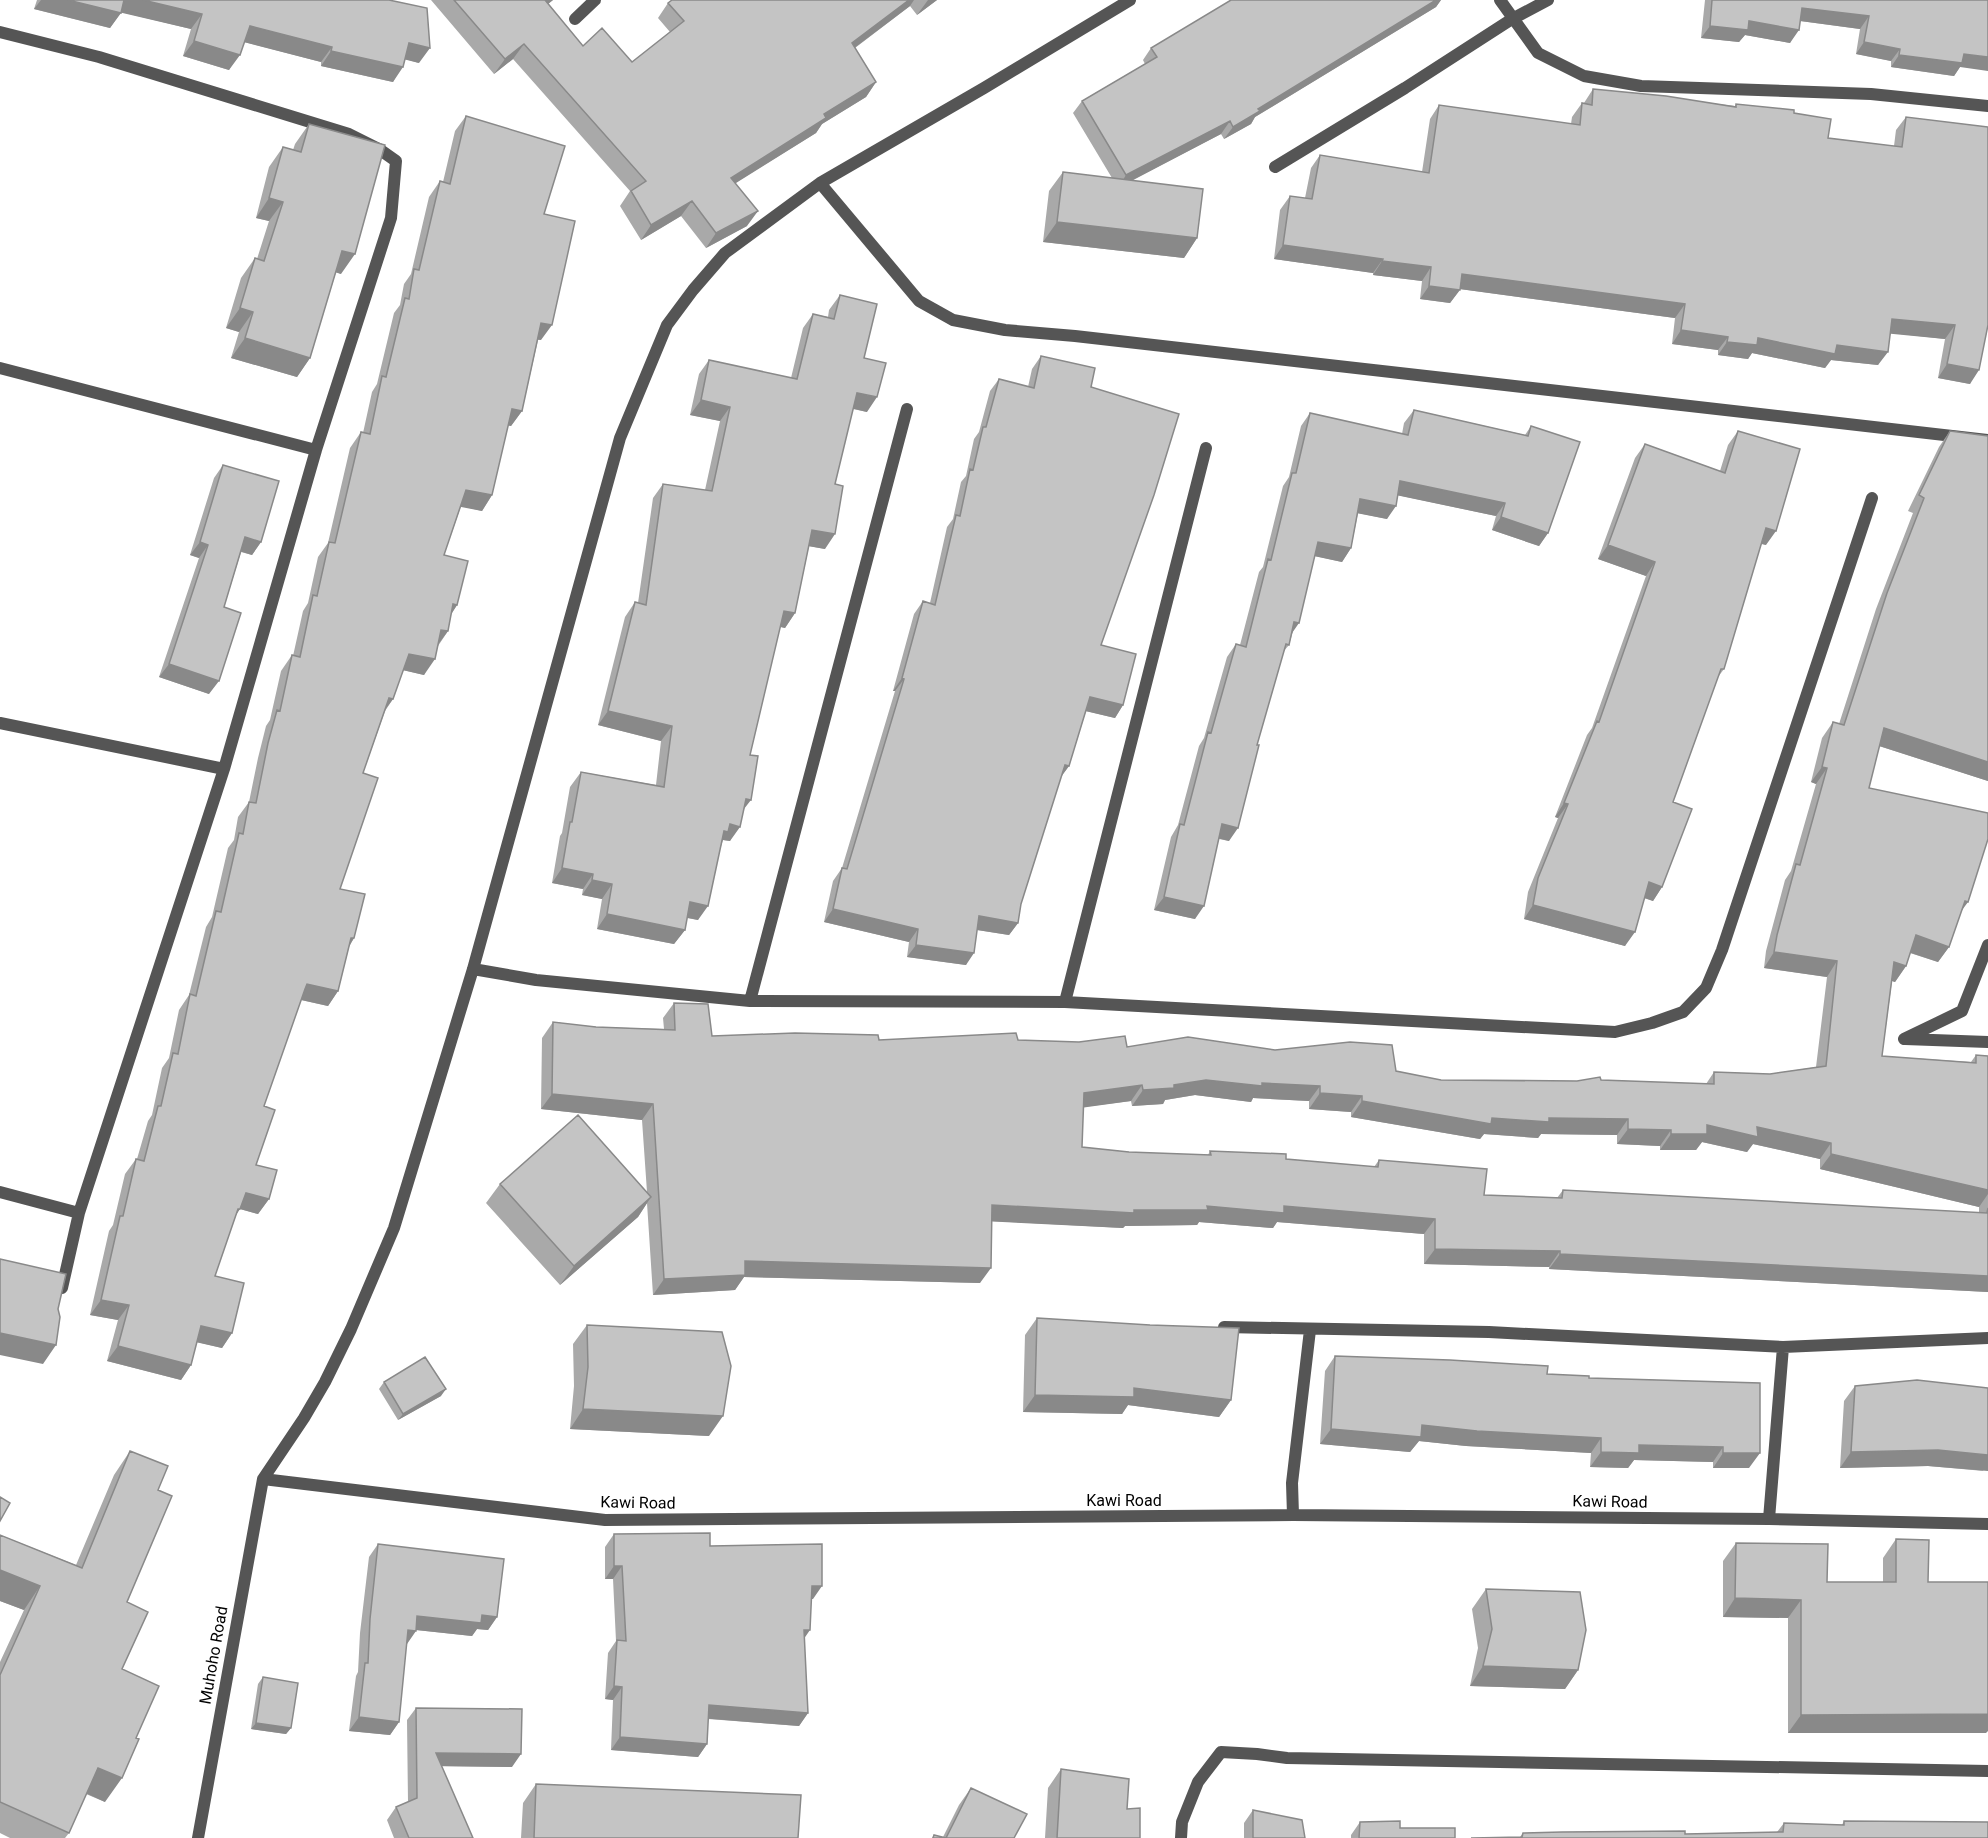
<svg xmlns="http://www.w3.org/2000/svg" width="1988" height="1838" viewBox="0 0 1988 1838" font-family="Roboto,sans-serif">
<rect width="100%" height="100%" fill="#fff"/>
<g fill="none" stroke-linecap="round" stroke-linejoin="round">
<path stroke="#555" stroke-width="12" d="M1500,0L1538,53L1584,76L1641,86L1871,94L1988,106
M575,19L595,0
M0,32L99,57L349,134L379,149L396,161L391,218L316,450L224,769L79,1213L62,1288
M1275,167L1405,88L1512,19L1548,0
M820,183L919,301L953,320L1005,330L1075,336L1988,440
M0,368L316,450
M0,723L224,769
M473,969L536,980L750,1001L1065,1002L1615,1032L1652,1023L1683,1012L1706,988L1722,950L1872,498
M750,1001L907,409
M1065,1002L1206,448
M1904,1039L1962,1011L1988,945
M1905,1039L1988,1042
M0,1192L79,1213
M1224,1327L1489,1332L1783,1347L1988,1338
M263,1479L605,1520L1293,1515L1769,1519L1988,1524
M1293,1515L1292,1483L1310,1330
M1769,1519L1783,1347
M198,1838L263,1479L304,1418L325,1382L351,1329L394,1228L473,969L620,438L667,325L693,290L725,253L820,183L984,88L1130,0
M1181,1838L1182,1822L1198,1782L1221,1752L1257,1754L1287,1758L1988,1771"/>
</g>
<path fill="#a9a9a9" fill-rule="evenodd" d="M37,0H389L419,63L405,59L393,82L321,66V62L244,42L229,70L183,56L191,29L121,12L110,28L34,9Z
M431,0H553L548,4L583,46L632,62L670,32L658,18L668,3L672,0H937L917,15L910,6L855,48L876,82L866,97L822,124L816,133L735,183L747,226L706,248L681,216L641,240L620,206L630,191L513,59L494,74Z
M1229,0H1441L1436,7L1255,117L1251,124L1224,139L1221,134L1132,180L1197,238L1184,258L1043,242L1049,191L1063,172L1112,178L1073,113L1082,101L1145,64L1143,60L1151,48L1230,1Z
M1705,0H1988L1960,67L1954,76L1891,67V61L1856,54L1860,29L1800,21L1790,43L1745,35L1739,42L1701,38Z
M1593,89L1735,106L1736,104L1794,113L1828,138L1894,146L1896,130L1906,117L1987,332L1970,384L1938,378L1945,339L1891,333L1878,365L1831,360L1825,368L1752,353L1748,359L1718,355V350L1672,344L1675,318L1460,289L1450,303L1420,299L1422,281L1373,275V273L1274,259L1280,210L1290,196L1305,198L1311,168L1320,155L1422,172L1430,119L1439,105L1571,124L1572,117L1582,103H1584Z
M466,116L544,214L541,340H538L522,411L511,426L508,425L492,495L482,511L461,506L444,555L457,605L451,614L448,631L438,646L424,675L403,670L393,699L385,711L363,773L340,889L354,938L349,947L338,991L328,1006L301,1000L264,1106L256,1165L269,1199L258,1214L240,1209L236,1215L215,1276L232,1333L222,1348L197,1342L191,1365L181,1380L107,1361L118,1320L90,1315L109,1231L113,1225L125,1174L136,1159H137L148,1121L152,1115L162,1068L169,1058L179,1010L189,995L206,927L212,917L228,848L234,840L238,817L249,802L258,758L266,726L270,720L281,671L292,655L293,656L303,611L308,603L318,557L328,543L350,448L361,432L363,433L372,392L377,384L394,313L400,305L404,284L411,274L429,197L440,181L443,182L455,131Z
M309,124L341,274L336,272L310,358L297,377L231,358L239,332L226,328L241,278L255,258L257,259L269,221L256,218L269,167L283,147L293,150L295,144Z
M840,295L864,358L867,412L853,409L835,484L825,549L809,546L795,613L785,628L780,627L750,755L743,810L730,841L723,840L698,920L687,918L685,930L674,944L597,929L602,899L582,895L583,889L552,883L560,836L562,833L570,787L581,772L656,785L661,741L598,725L625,617L635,602L638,603L653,498L663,484L705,490L720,421L690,415L699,374L709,360L791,378L803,328L813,314L828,317L829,310Z
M1041,356L1091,387L1101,645L1123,705L1115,718L1086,711L1069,766L1061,777L1021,904L1018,923L1009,935L977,930L966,965L907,957L909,942L824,922L833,881L842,868L895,691H893L914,614L923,601L930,603L947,527L953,519L961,482L966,476L974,439L979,432L990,391L999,379L1028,387L1032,369Z
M1414,410L1525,435L1531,426L1548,533L1539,546L1492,530L1496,516L1397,495L1387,519L1358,513L1351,548L1342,562L1315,556L1289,645L1283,652L1229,841L1219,839L1195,919L1154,910L1171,837L1178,825L1199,746L1204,738L1227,657L1236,644L1240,645L1259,572L1263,567L1283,486L1289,477L1301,426L1310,413L1402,434L1404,423Z
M1738,431L1766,545L1761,544L1724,669L1718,677L1673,802L1662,887L1653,901L1644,898L1625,946L1524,919L1528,892L1558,818L1555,817L1587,735L1592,728L1646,576L1598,559L1635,458L1645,444L1720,471L1728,445Z
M1950,431L1988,436V781L1879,746L1869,788L1961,911L1949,947L1938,962L1910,953L1906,966L1895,982L1892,981L1882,1056L1971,1062L1976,1055L1988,1056V1292L1549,1269V1267L1424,1264V1234L1277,1222L1273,1228L1199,1222L1197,1225L1125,1226L1123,1228L992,1221L980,1283L744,1277L735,1290L653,1295L647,1203L638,1217L560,1285L486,1203L500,1184L647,1192L642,1120L541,1109L542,1038L553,1022L596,1027L664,1029L663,1018L674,1003L712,1036L879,1040H1018L1127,1047L1396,1071L1441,1080L1577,1081L1601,1080L1706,1084L1714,1072L1770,1074L1816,1067L1827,977L1764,968L1766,951L1785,880L1791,871L1816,784L1811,782L1822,738L1833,722L1839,724L1876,609L1913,513L1908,511L1939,447ZM1195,1095L1251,1102L1253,1098L1309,1101V1109L1351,1112V1117L1480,1139L1484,1134L1538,1138L1541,1134L1617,1135V1144L1660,1146V1150H1696L1702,1142L1747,1152L1753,1144L1820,1159V1169L1979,1207V1213L1563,1190L1557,1198L1484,1195L1379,1160L1374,1167L1286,1159L1210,1151L1208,1155L1129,1152L1082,1147L1083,1107L1131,1101L1132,1106L1163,1104L1165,1100Z
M223,465L261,542L252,555L241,552L224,607L209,694L159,677L199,558L190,555L214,478Z
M1037,1318L1231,1400L1219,1417L1128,1405L1122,1414L1023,1412L1025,1335Z
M587,1325L709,1436L570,1429L574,1386L573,1344Z
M1335,1356L1589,1378L1760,1383L1749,1468H1713V1462L1634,1460L1628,1468L1590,1467L1591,1453L1466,1446L1419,1441L1410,1452L1320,1444L1325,1371Z
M384,1382L441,1396L398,1420L379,1389Z
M1855,1386L1984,1471L1928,1466L1840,1468L1844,1401Z
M130,1451L158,1490L127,1602L122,1669L105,1802L86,1794L69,1833L65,1838H10L0,1833V1662L24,1610L0,1601V1535L76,1565L114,1475Z
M614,1534L710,1546L813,1599H811L804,1638L808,1713L799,1726L708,1719L707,1744L698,1757L611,1750L613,1700L605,1699L608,1653L616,1641L613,1579H605V1547Z
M1896,1539L1928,1582L1986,1733H1788V1618L1723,1617V1561L1736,1543L1827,1582H1883V1558Z
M378,1544L497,1617L488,1630L477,1629L472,1636L416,1630L406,1644L399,1722L390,1735L349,1731L356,1676L358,1672L360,1633L369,1557Z
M1486,1589L1578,1670L1565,1689L1470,1686L1478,1648L1472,1609Z
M263,1677L291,1728L286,1734L251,1729L258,1684Z
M416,1708L512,1767L441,1766L473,1838H394L387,1820L396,1807L408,1802L407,1720Z
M1061,1769L1127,1809L1140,1838H1045L1048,1788Z
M536,1784L798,1838H521L523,1803Z
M971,1788L1014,1838H932L934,1835L943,1837L959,1805Z
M1253,1810L1305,1838H1244V1823Z
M1844,1821L1988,1838L1520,1837L1523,1833L1685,1834L1777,1832L1784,1823L1842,1825Z
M1360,1822L1400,1828L1455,1838H1351V1835Z"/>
<path fill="#898989" d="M41,0H68L121,13L110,28L34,9Z
M122,0H143L202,14L191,29L114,11Z
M545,0H553L534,15Z
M909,0H914L910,6L841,58L852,43Z
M928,0H937L917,15Z
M1436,0H1441L1436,7L1255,117L1251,124L1224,139L1233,127L1258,109Z
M1802,8L1869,16L1860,29L1793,20Z
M1749,21L1799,30L1790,43L1745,35L1739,42L1701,38L1710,26Z
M250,26L332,47L321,62L240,41Z
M194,41L240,55L229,70L183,56Z
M1864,42L1900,49L1891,61L1856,54Z
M409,43L430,48L419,63L399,58Z
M524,44L513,59L494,74L505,59Z
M331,51L403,67L393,82L321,66Z
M1964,54L1988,57V71L1960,67L1954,76L1891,67L1899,55Z
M876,82L866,97L822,124L816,133L720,193L731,178L824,114Z
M1230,121L1221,134L1118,188L1126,175Z
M269,198L283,202L269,221L256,218Z
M692,201L681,216L641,240L651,225Z
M758,211L747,226L706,248L716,233Z
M1057,222L1197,238L1184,258L1043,242Z
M1283,245L1383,259L1373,273L1274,259Z
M342,251L355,254L341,274L328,270Z
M1382,261L1431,267L1422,281L1373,275Z
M1462,274L1685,304L1675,318L1452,288Z
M1429,286L1460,290L1450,303L1420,299Z
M240,308L253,312L239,332L226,328Z
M1892,319L1955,325L1945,339L1883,333Z
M541,323L552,325L541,340L531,338Z
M1681,330L1728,337L1718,350L1672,344Z
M245,338L310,358L297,377L231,358Z
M1758,338L1837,345L1888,352L1878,365L1831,360L1825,368L1752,353L1748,359L1718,355L1727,342Z
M1947,364L1979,370L1970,384L1938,378Z
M857,393L877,397L867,412L846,407Z
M701,400L730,407L720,421L690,415Z
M512,409L522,411L511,426L501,424Z
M1400,481L1505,503L1496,516L1391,494Z
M466,490L492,495L482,511L456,506Z
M1360,499L1396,506L1387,519L1351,512Z
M1501,517L1548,533L1539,546L1492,530Z
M1766,528L1776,531L1766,545L1756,542Z
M812,530L835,534L825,549L802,545Z
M245,537L261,542L252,555L236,550Z
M200,542L208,545L199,558L190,555Z
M1318,542L1351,548L1342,562L1309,555Z
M1608,545L1655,562L1646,576L1598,559Z
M453,604L457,605L447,621Z
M784,611L795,613L785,628L774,625Z
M1294,622L1299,623L1290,636Z
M441,630L448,631L437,646Z
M409,654L435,659L424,675L398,669Z
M169,664L219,681L209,694L159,677Z
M902,678L904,679L895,691H893Z
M1090,697L1123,705L1115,718L1081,710Z
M389,698L393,699L382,714Z
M608,711L672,726L661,741L598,725Z
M1884,728L1988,762V781L1873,744Z
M1065,765L1069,766L1060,778Z
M1822,767L1827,768L1816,784L1811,782Z
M746,799L751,800L740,814Z
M1564,803L1568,804L1558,818L1555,817Z
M730,824L740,827L730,841L723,840L714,846Z
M1222,824L1238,828L1229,841L1213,837Z
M562,868L593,874L583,889L552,883Z
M592,880L612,884L602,899L582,895Z
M1649,882L1662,887L1653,901L1639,896Z
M1164,897L1204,906L1195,919L1154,910Z
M1965,901L1968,902L1957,917Z
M690,902L708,906L698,920L679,916Z
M1533,905L1635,932L1625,946L1524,919Z
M833,909L918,929L909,942L824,922Z
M607,914L685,930L674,944L597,929Z
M979,916L1018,923L1009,935L971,929Z
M1916,935L1949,947L1938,962L1905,951Z
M351,938H354L344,954Z
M916,945L974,953L966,965L907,957Z
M1774,952L1837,961L1827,977L1764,968Z
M1894,962L1906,966L1895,982L1883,978Z
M307,984L338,991L328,1006L297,999Z
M1206,1080L1320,1086L1309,1101L1253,1098L1251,1102L1195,1095L1165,1100L1163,1104L1132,1106L1143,1090Z
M1142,1085L1131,1101L1073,1109L1084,1093Z
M1320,1093L1362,1096L1351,1112L1309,1109Z
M552,1094L653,1104L642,1120L541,1109Z
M1362,1101L1492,1118L1628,1119L1617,1135L1541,1134L1538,1138L1484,1134L1480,1139L1351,1117Z
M1707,1125L1757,1127L1831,1143L1820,1159L1753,1144L1747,1152L1702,1142L1696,1150H1660L1671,1134Z
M1628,1129L1671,1130L1660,1146L1617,1144Z
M1831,1154L1988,1190V1194L1979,1207L1820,1169Z
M246,1193L269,1199L258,1214L240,1209L229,1224Z
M651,1197L638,1217L560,1285L574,1266Z
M992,1205L1134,1210L1207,1206H1284L1435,1219L1424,1234L1277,1222L1273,1228L1199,1222L1197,1225L1125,1226L1123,1228L982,1221Z
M1435,1249L1560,1251L1549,1267L1424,1264Z
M1560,1254L1988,1276V1292L1549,1269Z
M745,1261L991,1268L980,1283L744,1277L735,1290L653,1295L664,1279Z
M101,1300L129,1305L118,1320L90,1315Z
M201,1326L232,1333L222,1348L191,1341Z
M0,1333L56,1345L43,1364L0,1355Z
M118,1346L191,1365L181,1380L107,1361Z
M1134,1388L1231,1400L1219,1417L1128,1405L1122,1414L1023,1412L1035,1395Z
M446,1389L441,1396L398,1420L403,1414Z
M583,1409L723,1416L709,1436L570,1429Z
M1422,1425L1601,1438L1591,1453L1466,1446L1419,1441L1410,1452L1320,1444L1331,1429Z
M1639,1445L1723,1447L1713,1462L1634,1460L1628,1468L1590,1467L1601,1452Z
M1938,1450L1988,1455V1471L1928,1466L1840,1468L1851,1452Z
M1723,1453H1760L1749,1468H1713Z
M614,1566H622L613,1579H605Z
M0,1570L40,1586L24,1610L0,1601Z
M812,1586H822L813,1599H803Z
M1735,1598L1801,1600L1788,1618L1723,1617Z
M482,1615L497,1617L488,1630L477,1629L472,1636L407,1629L417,1616Z
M408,1630L416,1631L407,1644H398Z
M804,1630H810L801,1643Z
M1483,1666L1578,1670L1565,1689L1470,1686Z
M614,1686L622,1687L613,1700L605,1699Z
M709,1705L808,1713L799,1726L700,1718Z
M1988,1714V1731L1986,1733H1788L1801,1715Z
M359,1717L399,1722L390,1735L349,1731Z
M256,1723L291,1728L286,1734L251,1729Z
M620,1737L707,1744L698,1757L611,1750Z
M436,1753L521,1754L512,1767L427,1766Z
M98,1768L122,1778L105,1802L81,1791Z"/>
<path fill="#c4c4c4" stroke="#898989" stroke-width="1.5" d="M68,0H124L121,13Z
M143,0H389L427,8L430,48L409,43L403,67L331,51L332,47L250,26L240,55L194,41L202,14Z
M454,0H545L583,46L602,28L632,62L684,21L668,3L672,0H909L852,43L876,82L824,114L826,118L731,178L758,211L716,233L692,201L651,225L631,191L646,181L524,44L505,59Z
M1231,0H1436L1258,109L1260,111L1233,127L1230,121L1126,175L1082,101L1157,57L1151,48Z
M1712,0H1988V57L1964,54L1962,63L1899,55L1900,49L1864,42L1869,16L1802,8L1799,30L1749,21L1748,30L1710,26Z
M1593,89L1666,96L1736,107V104L1794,110V113L1831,119L1828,138L1902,147L1906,117L1988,127V325L1979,370L1947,364L1955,325L1892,319L1888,352L1837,345L1835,354L1758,338L1757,345L1727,342L1728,337L1681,330L1685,304L1462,274L1460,290L1429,286L1431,267L1382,261L1383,259L1283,245L1290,196L1312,199L1320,155L1429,173L1439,105L1580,125L1582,103L1592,105Z
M466,116L565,146L544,214L575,221L552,325L541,323L522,411L512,409L492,495L466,490L444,555L468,561L457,605L453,604L448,631L441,630L435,659L409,654L393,699L389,698L363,773L378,778L340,889L365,894L354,938H351L338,991L307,984L305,989L264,1106L275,1110L256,1165L277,1170L269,1199L246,1193L240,1209H238L215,1276L244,1283L232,1333L201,1326L191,1365L118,1346L129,1305L101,1300L120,1216H123L136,1159L144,1161L158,1106H161L173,1053L178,1054L190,994L196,996L216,911L221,912L239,833L243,834L249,802L256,803L268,743L277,710L280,711L292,655L300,657L313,595L317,596L329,542L335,543L361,432L370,434L382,376L386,377L405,298L409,299L414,269L419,270L440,181L450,184Z
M309,124L385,145L355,254L342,251L310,358L245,338L253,312L240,308L255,258L264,261L283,202L269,198L283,147L301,152Z
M1063,172L1203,189L1197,238L1057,222Z
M840,295L877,304L864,358L886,363L877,397L857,393L835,484L843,486L835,534L812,530L795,613L784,611L750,755L758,756L751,800L746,799L740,827L730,824L728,832L724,831L708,906L690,902L685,930L607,914L612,884L592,880L593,874L562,868L570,822H572L581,772L664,787L672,726L608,711L635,602L646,605L663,484L712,491L730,407L701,400L709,360L797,379L813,314L834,319Z
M1041,356L1095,368L1091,387L1179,414L1154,495L1101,645L1136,654L1123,705L1090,697L1069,766L1065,765L1021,904L1018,923L979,916L974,953L916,945L918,929L833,909L842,868L847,869L904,679L902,678L923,601L935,605L956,515L960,516L970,469L973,470L983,427H986L999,379L1034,388Z
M1414,410L1528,436L1531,426L1580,442L1548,533L1501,517L1505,503L1400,481L1396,506L1360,499L1351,548L1318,542L1299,623L1294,622L1289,645L1286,644L1257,745H1259L1238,828L1222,824L1204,906L1164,897L1180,824L1184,825L1208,732L1211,733L1236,644L1246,647L1268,559L1271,560L1292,473H1296L1310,413L1408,435Z
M1738,431L1800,449L1776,531L1766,528L1724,669H1721L1673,802L1692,809L1662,887L1649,882L1635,932L1533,905L1538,878L1568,804L1564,803L1597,721L1599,722L1655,562L1608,545L1645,444L1725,473Z
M1950,431L1988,436V762L1884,728L1869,788L1988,813V839L1968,902L1965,901L1949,947L1916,935L1906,966L1894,962L1882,1056L1976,1063V1055L1988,1056V1190L1831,1154V1143L1757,1127L1758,1137L1707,1125V1134H1671V1130L1628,1129V1119L1549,1118V1122L1492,1118L1491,1124L1362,1101V1096L1320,1093V1086L1262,1083V1086L1206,1080L1174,1085V1088L1143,1090L1142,1085L1084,1093L1082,1147L1129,1152L1211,1155L1210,1151L1286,1154V1159L1378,1167L1379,1160L1487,1169L1484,1195L1562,1198L1563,1190L1987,1213L1988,1208V1276L1560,1254V1251L1435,1249V1219L1284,1206V1213L1207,1206L1208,1210H1134V1213L992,1205L991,1268L745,1261V1275L664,1279L653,1104L552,1094L553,1022L596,1027L675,1030L674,1003L708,1004L712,1036L795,1033L878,1035L879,1040L1016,1033L1018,1040L1079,1042L1125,1036L1127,1047L1188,1037L1275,1050L1350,1042L1392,1045L1396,1071L1441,1080L1577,1081L1600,1077L1601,1080L1714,1084V1072L1770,1074L1826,1066L1837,961L1774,952L1777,935L1796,864L1800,865L1827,768L1822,767L1833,722L1844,725L1887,593L1924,498L1919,495Z
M223,465L279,481L261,542L245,537L224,607L241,613L219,681L169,664L208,545L200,542Z
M578,1115L651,1197L574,1266L500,1184Z
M0,1259L66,1274L58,1309L60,1317L56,1345L0,1333Z
M1037,1318L1150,1325L1239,1328L1231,1400L1134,1388V1397L1035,1395Z
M587,1325L722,1332L731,1366L723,1416L583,1409L588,1367Z
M1335,1356L1450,1360L1548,1366L1547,1374L1589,1376V1378L1760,1383V1453H1723V1447L1639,1445V1453L1601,1452V1438L1477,1431L1422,1425L1421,1437L1331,1429Z
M425,1357L446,1389L403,1414L384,1382Z
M1917,1380L1988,1388V1455L1938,1450L1851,1452L1855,1386Z
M130,1451L168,1466L158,1490L172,1496L127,1602L148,1612L122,1669L159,1686L136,1738L139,1739L122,1778L98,1768L69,1833L0,1802V1675L40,1586L0,1570V1535L82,1568Z
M0,1497L10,1503L0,1521Z
M710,1533V1546L822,1544V1586H812L810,1630H804L808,1713L709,1705L707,1744L620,1737L622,1687L614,1686L617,1640L626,1641L622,1566H614V1534Z
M1896,1539L1929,1540L1928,1582H1988V1714L1801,1715V1600L1735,1598L1736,1543L1828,1544L1827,1582H1896Z
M378,1544L504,1559L497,1617L482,1615L481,1623L417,1616L416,1631L408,1630L399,1722L359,1717L365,1663H368L370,1619Z
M1486,1589L1580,1592L1586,1630L1578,1670L1483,1666L1492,1629Z
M263,1677L298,1683L291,1728L256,1723Z
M416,1708L522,1709L521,1754L436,1753L473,1838H409L396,1807L417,1798Z
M1061,1769L1129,1779L1127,1809L1140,1808V1838H1057Z
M536,1784L801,1795L798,1838H534Z
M971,1788L1027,1814L1014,1838H933L934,1835L946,1838Z
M1253,1810L1302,1820L1305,1838H1253Z
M1400,1821V1828H1455V1838H1359L1360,1822Z
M1844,1821L1988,1822V1838H1471L1522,1837L1523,1833L1562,1832L1685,1831V1834L1783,1832L1784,1823L1844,1825Z"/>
<g text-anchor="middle" stroke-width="6" stroke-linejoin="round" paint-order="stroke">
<g font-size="16" fill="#000" stroke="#fff">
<text x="1124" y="1506">Kawi Road</text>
<text transform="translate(1610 1501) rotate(1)" y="6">Kawi Road</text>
<text transform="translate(638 1502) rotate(1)" y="6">Kawi Road</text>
<text transform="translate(213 1655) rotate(-80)" y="6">Muhoho Road</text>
</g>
</g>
</svg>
